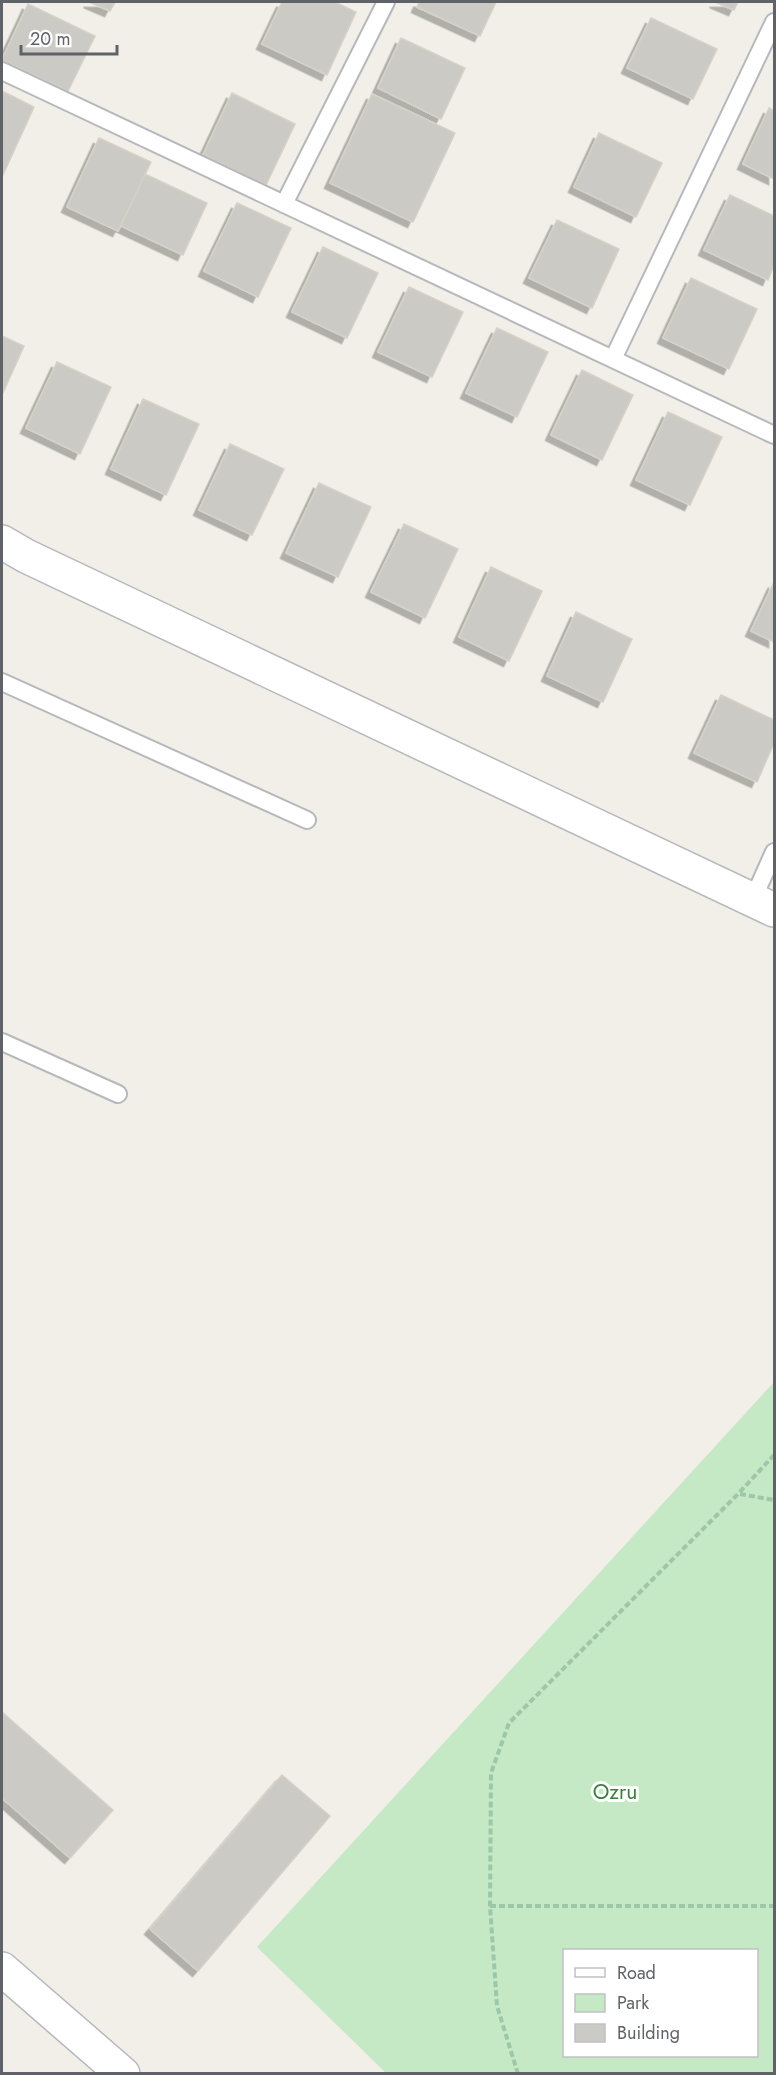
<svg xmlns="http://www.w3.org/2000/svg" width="776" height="2075" viewBox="0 0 776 2075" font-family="Jost,sans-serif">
<defs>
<filter id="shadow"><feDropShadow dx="-5.5" dy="5.5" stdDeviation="0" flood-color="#0004"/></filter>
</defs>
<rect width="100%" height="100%" fill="#f1efe8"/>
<path fill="#c5e8c5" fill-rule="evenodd" d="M774,1382V2073H386L257,1947ZM564,1950H756V2056H564Z"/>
<path fill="#cccac5" stroke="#d6d1c6" stroke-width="1.5" filter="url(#shadow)" d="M89,2H115L110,11Z
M282,2H335L356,12L327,75L262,44Z
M419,2H496L480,36L417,7Z
M715,2H738L734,10Z
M28,4L95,36L68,91L2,60Z
M651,18L717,49L693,99L627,68Z
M401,38L465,68L441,119L378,88Z
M2,91L34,107L2,177Z
M232,93L295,124L266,185L203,155Z
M372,94L455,133L413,222L330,183Z
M769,108L774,111V179L743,164Z
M599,133L662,163L636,217L574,187Z
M99,138L151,162L118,231L67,207Z
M145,174L207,203L183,255L121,226Z
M730,195L774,216V265L768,280L704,250Z
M237,203L291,228L258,297L204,271Z
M557,220L619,249L592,308L529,278Z
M323,247L378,273L347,338L292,312Z
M691,278L757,309L729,369L663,338Z
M409,287L463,312L432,377L378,352Z
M497,328L548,352L517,417L466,393Z
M2,336L24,346L2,395Z
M57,362L111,387L80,454L26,428Z
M582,370L633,395L602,460L551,435Z
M143,399L199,424L166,495L111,469Z
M668,412L722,437L690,505L636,480Z
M230,444L284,469L252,535L199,510Z
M319,483L371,507L338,577L286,553Z
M404,524L458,549L425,618L371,592Z
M491,567L542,591L509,661L459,637Z
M774,582V642L751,631Z
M576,612L632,639L603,702L547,676Z
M721,695L774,720V743L757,782L694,753Z
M2,1712L113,1810L70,1858L2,1798Z
M282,1775L330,1816L198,1971L150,1929Z"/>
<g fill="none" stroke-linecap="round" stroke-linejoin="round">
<defs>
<path id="service" d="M2,71L774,435
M284,204L386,2
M613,359L774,22
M2,682L307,820
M753,899L774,852
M2,1042L118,1094"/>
<path id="minor" d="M2,542L26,556L774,910"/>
<path id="tertiary" d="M2,1969L123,2074"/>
</defs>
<use href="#service" stroke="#b5b8bc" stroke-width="20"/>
<use href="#minor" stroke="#b5b8bc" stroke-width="36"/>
<use href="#tertiary" stroke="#b5b8bc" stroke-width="36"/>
<path stroke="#9cc7a9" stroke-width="4" stroke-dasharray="6 3" stroke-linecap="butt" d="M740,1494L774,1500
M490,1906H774
M518,2074L497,2006L490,1906L491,1773L509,1723L739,1493L774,1455"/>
<use href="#service" stroke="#fff" stroke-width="16"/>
<use href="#minor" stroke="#fff" stroke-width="33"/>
<use href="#tertiary" stroke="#fff" stroke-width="33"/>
</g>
<g text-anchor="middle" stroke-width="6" stroke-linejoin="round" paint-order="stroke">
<g font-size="21" fill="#348238" stroke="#fff">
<text x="615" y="1799">Ozru</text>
</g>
</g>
<rect width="776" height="2075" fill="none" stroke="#5f6368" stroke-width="6"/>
<rect x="563" y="1949" width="195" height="108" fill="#ffffff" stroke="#bfc1c3" stroke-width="1.5"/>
<rect x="575" y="1968" width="30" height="9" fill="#ffffff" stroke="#bfc1c3" stroke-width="1.5"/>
<text x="617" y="1979" font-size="18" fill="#5f6368">Road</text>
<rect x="575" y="1994" width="30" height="18" fill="#c5e8c5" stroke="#bfc1c3" stroke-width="1.5"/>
<text x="617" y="2009" font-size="18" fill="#5f6368">Park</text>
<rect x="575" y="2024" width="30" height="18" fill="#cccac5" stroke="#bfc1c3" stroke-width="1.5"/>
<text x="617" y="2039" font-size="18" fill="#5f6368">Building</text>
<path d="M21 45v9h96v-9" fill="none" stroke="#5f6368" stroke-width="3"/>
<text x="30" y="45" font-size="18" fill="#5f6368" stroke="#ffffff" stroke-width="4.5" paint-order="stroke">20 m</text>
</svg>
